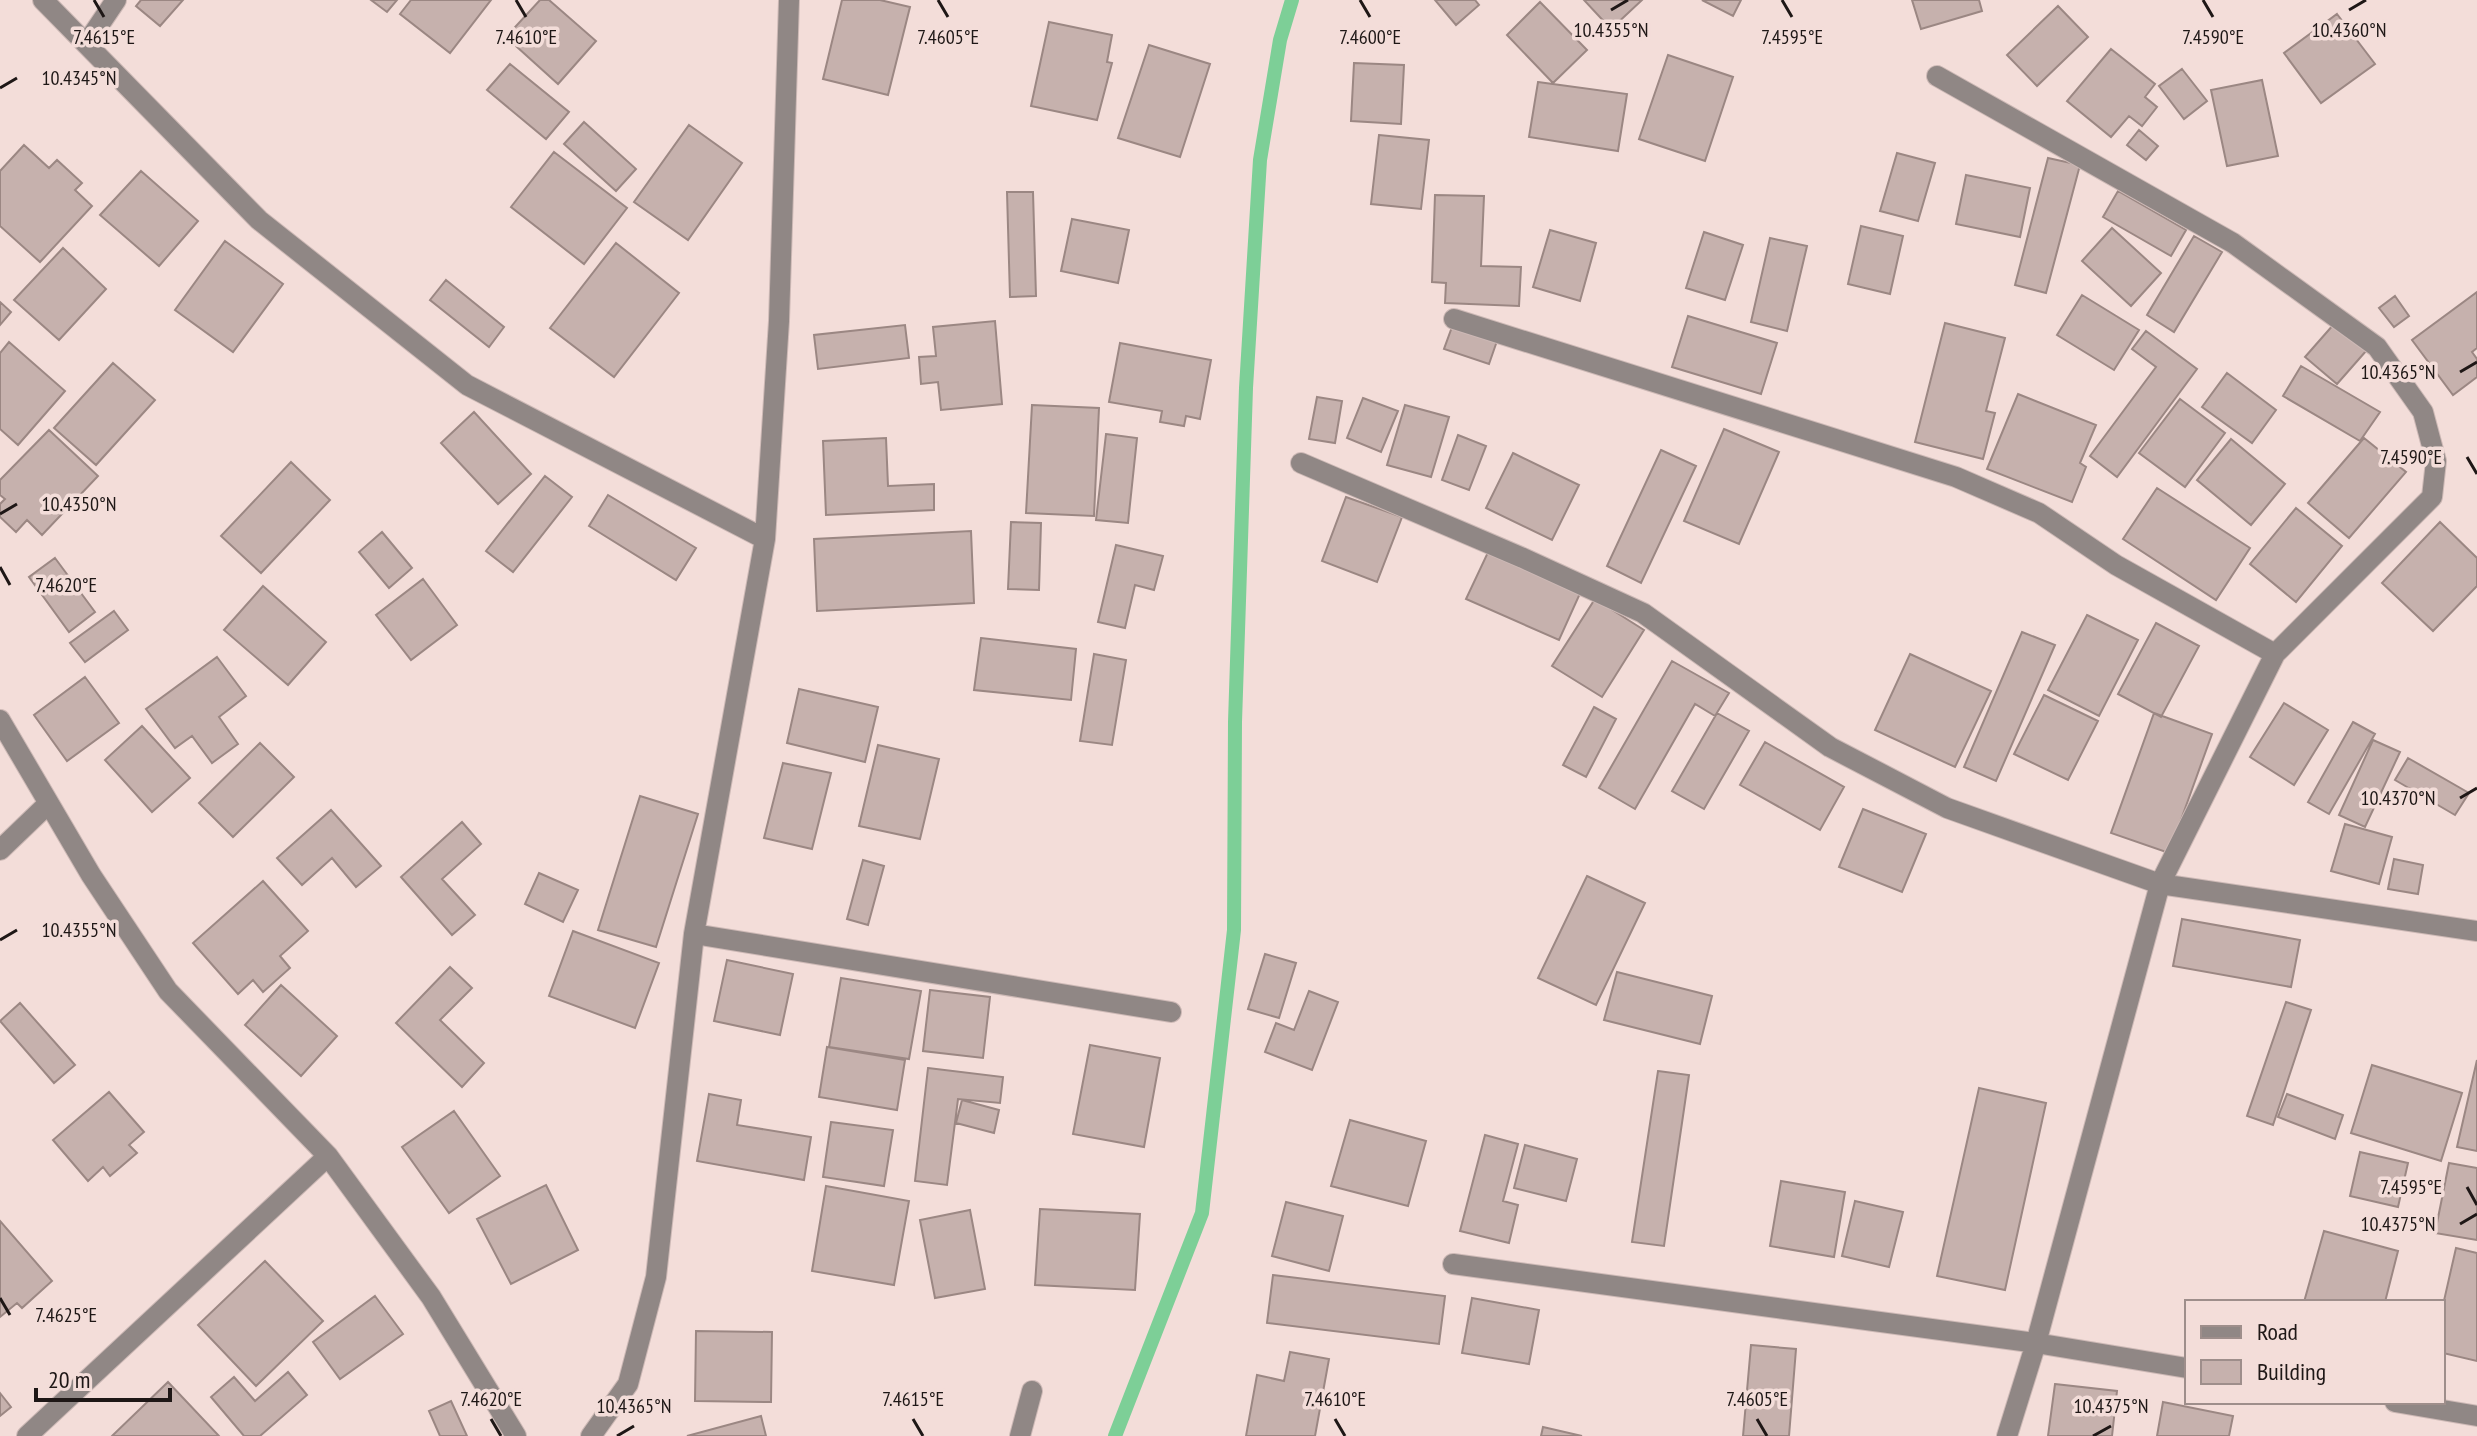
<svg xmlns="http://www.w3.org/2000/svg" width="2477" height="1436" viewBox="0 0 2477 1436" font-family="'PT Sans Narrow',sans-serif">
<rect width="100%" height="100%" fill="#f3ddd9"/>
<g fill="none" stroke-linecap="round" stroke-linejoin="round">
<path stroke="#7dcf97" stroke-width="14" d="M1115,1436L1202,1213L1234,930L1235,722L1246,388L1260,160L1280,40L1292,0"/>
</g>
<path fill="#c6b1ad" stroke="#9b8783" stroke-width="2" d="M141,0H183L160,26L136,6Z
M371,0H397L387,12Z
M411,0H491L450,53L400,14Z
M540,0H549L596,41L558,84L506,37Z
M842,0H880L910,7L888,95L823,79Z
M1435,0H1475L1479,5L1456,25Z
M1584,0H1642L1611,29Z
M1702,0H1741L1733,16Z
M1912,0H1979L1982,11L1921,29Z
M1540,2L1587,50L1553,83L1507,35Z
M2058,6L2088,37L2037,86L2007,55Z
M2337,14L2375,64L2321,103L2284,53Z
M1049,22L1112,35L1107,62L1112,63L1097,120L1031,106Z
M1149,45L1210,64L1180,157L1118,138Z
M2111,49L2155,84L2145,97L2157,107L2142,126L2129,116L2111,137L2067,101Z
M1668,55L1733,77L1705,161L1639,139Z
M1354,63L1404,65L1401,124L1351,121Z
M510,64L569,112L546,139L487,90Z
M2182,69L2207,101L2184,119L2159,86Z
M2262,80L2278,156L2227,166L2211,90Z
M1538,82L1627,94L1618,151L1529,137Z
M584,122L636,169L616,191L564,144Z
M689,125L742,163L688,240L634,202Z
M2139,130L2158,146L2146,160L2127,145Z
M1379,135L1429,140L1421,209L1371,204Z
M24,145L49,168L57,160L82,183L75,190L92,206L40,262L0,226V171Z
M554,152L627,208L584,264L511,207Z
M1897,153L1935,163L1918,221L1880,211Z
M2048,158L2080,165L2046,293L2015,285Z
M141,171L198,221L159,266L100,215Z
M1966,175L2030,188L2020,237L1956,224Z
M2118,191L2186,230L2171,256L2103,217Z
M1007,192H1033L1036,296L1010,297Z
M1435,195L1484,196L1481,266L1521,267L1519,306L1445,303L1446,283L1432,282Z
M1072,219L1129,230L1118,283L1061,271Z
M1861,226L1903,236L1890,294L1848,284Z
M2112,228L2161,273L2131,306L2082,261Z
M1550,230L1596,243L1580,301L1533,287Z
M1704,232L1743,245L1725,300L1686,288Z
M2194,236L2222,252L2174,332L2147,315Z
M1770,238L1807,246L1787,331L1751,322Z
M225,241L283,284L233,352L175,310Z
M616,243L679,293L614,377L550,328Z
M63,248L106,289L59,340L14,300Z
M446,280L504,327L489,347L430,300Z
M2477,292V348L2472,352L2477,359V377L2453,395L2412,340Z
M2082,295L2139,330L2114,370L2057,335Z
M2395,296L2409,316L2394,327L2379,308Z
M0,302L11,312L0,325Z
M1688,316L1777,343L1761,394L1672,367Z
M995,321L1002,404L941,410L938,382L921,384L919,357L936,356L933,327Z
M1945,323L2005,338L1986,411L1995,413L1983,459L1915,442Z
M2334,324L2366,351L2337,384L2305,357Z
M905,325L909,358L818,369L814,335Z
M1452,327L1497,341L1489,364L1444,349Z
M2146,331L2197,369L2117,477L2090,456L2156,367L2132,349Z
M9,342L65,391L18,445L0,429V353Z
M1120,343L1211,360L1200,419L1186,416L1184,426L1160,422L1162,411L1109,402Z
M113,363L155,400L96,465L54,428Z
M2301,366L2380,412L2360,441L2283,396Z
M2227,373L2276,410L2252,443L2202,407Z
M2018,394L2096,425L2080,463L2086,467L2072,502L1987,469Z
M1317,397L1342,401L1335,443L1309,439Z
M1363,398L1398,411L1381,452L1347,438Z
M2180,399L2225,433L2185,487L2139,453Z
M1032,405L1099,408L1094,516L1026,513Z
M1405,405L1449,417L1431,477L1387,465Z
M474,412L531,474L498,504L441,443Z
M1724,429L1779,452L1739,544L1684,521Z
M49,430L98,476L42,535L27,520L16,532L0,517V504L5,499L0,495V480Z
M1106,434L1137,438L1128,523L1096,520Z
M1458,435L1486,446L1469,490L1442,480Z
M886,438L888,486L934,484V510L826,515L823,441Z
M2364,438L2406,472L2349,538L2308,503Z
M2231,439L2285,484L2251,525L2197,480Z
M1661,450L1696,466L1641,583L1607,566Z
M1513,453L1579,485L1552,540L1486,508Z
M291,462L330,500L261,573L221,536Z
M545,476L572,497L513,572L486,551Z
M2157,488L2250,548L2216,600L2123,539Z
M608,495L696,548L676,580L589,526Z
M1346,497L1402,517L1377,582L1322,561Z
M2296,508L2342,546L2296,602L2250,564Z
M1011,522L1041,523L1039,590L1008,589Z
M2440,522L2477,558V586L2433,631L2382,583Z
M971,531L974,603L817,611L814,539Z
M382,532L412,568L389,588L359,552Z
M1116,545L1163,556L1154,590L1135,585L1125,628L1098,622Z
M1490,548L1582,589L1559,640L1466,599Z
M55,558L95,612L69,632L29,577Z
M423,579L457,625L411,660L376,615Z
M263,586L326,642L288,685L224,630Z
M1595,599L1644,630L1602,697L1552,666Z
M114,611L128,630L85,662L70,643Z
M2087,615L2138,640L2099,716L2048,690Z
M2156,623L2199,646L2161,717L2118,694Z
M2022,632L2055,645L1996,781L1964,767Z
M981,638L1076,649L1071,700L974,690Z
M1094,654L1126,660L1112,745L1080,741Z
M1910,654L1991,691L1955,767L1875,730Z
M217,657L246,696L219,717L238,744L212,763L192,736L175,748L146,709Z
M1672,661L1729,693L1715,716L1695,704L1635,809L1599,788Z
M85,677L119,723L67,761L34,715Z
M799,689L878,707L865,762L787,743Z
M2044,695L2098,721L2068,780L2014,754Z
M2284,703L2328,730L2294,785L2250,757Z
M1594,707L1616,719L1586,777L1563,765Z
M1717,713L1749,731L1704,809L1672,791Z
M2154,713L2212,734L2169,853L2111,833Z
M2353,722L2375,734L2329,814L2308,802Z
M142,726L190,778L152,812L105,760Z
M2373,740L2400,752L2365,827L2339,815Z
M1765,742L1844,787L1820,830L1740,785Z
M260,743L294,777L233,837L199,803Z
M878,745L939,759L920,839L859,826Z
M2408,758L2469,793L2455,815L2395,780Z
M783,763L831,773L812,849L764,838Z
M640,796L698,814L656,947L598,930Z
M1863,809L1926,834L1902,892L1839,867Z
M331,810L381,866L356,887L332,858L302,885L277,858Z
M462,822L481,844L442,879L475,915L452,935L401,877Z
M2345,824L2392,837L2379,884L2331,871Z
M2394,859L2423,865L2418,894L2388,889Z
M863,860L884,866L868,925L847,919Z
M539,873L578,890L563,922L525,904Z
M1587,876L1645,903L1596,1005L1538,978Z
M263,881L308,931L280,956L290,968L263,992L253,980L238,994L193,943Z
M2182,919L2300,940L2291,987L2173,966Z
M573,931L659,963L635,1028L549,996Z
M1265,954L1296,963L1279,1018L1248,1009Z
M727,960L793,974L780,1035L714,1021Z
M450,967L472,988L440,1020L484,1063L462,1087L396,1023Z
M1617,972L1712,996L1700,1044L1604,1020Z
M841,978L921,991L909,1059L829,1047Z
M281,985L337,1036L301,1076L245,1025Z
M930,990L990,997L983,1058L923,1051Z
M1309,991L1338,1002L1312,1070L1265,1052L1276,1023L1294,1030Z
M2286,1002L2311,1010L2273,1125L2247,1116Z
M20,1003L75,1065L54,1083L0,1021Z
M1090,1045L1160,1058L1144,1147L1073,1134Z
M827,1047L905,1060L897,1110L819,1097Z
M2477,1060V1151L2457,1147Z
M2372,1065L2462,1093L2441,1161L2351,1133Z
M928,1068L1003,1077L1000,1103L958,1099L947,1185L915,1181Z
M1658,1071L1689,1075L1664,1246L1632,1242Z
M1979,1088L2046,1103L2005,1290L1937,1276Z
M109,1092L144,1132L129,1145L137,1153L110,1176L103,1167L88,1181L53,1140Z
M709,1094L741,1100L737,1125L811,1137L804,1180L697,1161Z
M2287,1094L2343,1115L2335,1139L2278,1117Z
M962,1100L999,1110L994,1133L956,1123Z
M454,1111L500,1176L449,1213L402,1147Z
M1350,1120L1426,1141L1408,1206L1331,1186Z
M831,1122L893,1130L884,1186L823,1177Z
M1485,1135L1518,1144L1503,1201L1518,1205L1509,1243L1460,1231Z
M1525,1145L1577,1159L1566,1201L1514,1188Z
M2360,1152L2408,1163L2398,1207L2350,1196Z
M2449,1163L2477,1168V1240L2435,1233Z
M1781,1181L1845,1192L1834,1257L1770,1246Z
M546,1185L578,1250L511,1284L477,1219Z
M826,1186L909,1201L894,1285L812,1271Z
M1855,1201L1903,1212L1889,1267L1842,1256Z
M1286,1202L1343,1216L1329,1271L1272,1256Z
M1040,1209L1140,1214L1135,1290L1035,1285Z
M970,1210L985,1289L935,1298L920,1220Z
M0,1221L52,1281L22,1308L17,1303L0,1317Z
M2324,1231L2398,1251L2385,1302H2304Z
M2456,1248L2477,1253V1361L2443,1353V1305Z
M265,1261L323,1321L256,1386L198,1325Z
M1273,1275L1445,1296L1439,1344L1267,1323Z
M375,1296L403,1334L340,1379L313,1342Z
M1472,1298L1539,1310L1529,1364L1462,1353Z
M696,1331L772,1332L771,1402L695,1401Z
M1751,1345L1796,1349L1789,1436H1743Z
M1290,1352L1329,1359L1315,1436H1246L1257,1375L1284,1381Z
M288,1372L307,1395L260,1436H244L211,1397L234,1377L255,1401Z
M168,1382L219,1436H112Z
M2055,1384L2117,1391L2112,1436H2048Z
M0,1393L11,1407L0,1416Z
M451,1401L467,1436H440L429,1411Z
M2163,1402L2233,1416L2229,1436H2157Z
M761,1416L766,1436H687Z
M1543,1427L1582,1436H1541Z"/>
<g fill="none" stroke-linecap="round" stroke-linejoin="round">
<defs>
<path id="minor" d="M43,0L259,220L467,385L765,539
M87,43L116,0
M1937,76L2233,243L2377,347L2423,412L2436,461L2432,497L2275,654L2160,884L2036,1343L2007,1436
M1454,319L1956,477L2039,513L2116,565L2275,654
M1301,463L1523,558L1643,613L1830,747L1947,808L2160,884L2477,931
M0,720L91,875L168,991L328,1156L431,1297L516,1436
M0,850L48,804
M694,934L1171,1012
M1453,1264L2036,1343L2187,1368
M2395,1402L2477,1416
M27,1436L328,1156
M591,1436L628,1384L656,1277L694,934L765,539L779,321L789,0
M1020,1436L1032,1391"/>
</defs>
<use href="#minor" stroke="#cdb9b6" stroke-width="22"/>
<use href="#minor" stroke="#908785" stroke-width="20"/>
</g>
<path fill="none" stroke="#1e1716" stroke-width="3" d="M94,0L104,17M516,0L526,17M938,0L948,17M1360,0L1370,17M1782,0L1792,17M2203,0L2213,17M1611,10L1628,0M2349,10L2366,0M0,88L17,78M2460,372L2477,362M2467,457L2477,474M0,514L17,504M0,567L10,585M2460,798L2477,788M0,940L17,930M2467,1187L2477,1205M2460,1224L2477,1214M0,1298L10,1315M491,1419L501,1436M913,1419L923,1436M1335,1419L1345,1436M1757,1419L1767,1436M617,1436L634,1426M2093,1436L2111,1426"/>
<g font-size="20" text-anchor="middle" fill="#1e1716" stroke="#f3ddd9" stroke-width="7" stroke-linejoin="round" paint-order="stroke">
<text x="2349" y="37">10.4360°N</text>
<text x="1611" y="37">10.4355°N</text>
<text x="104" y="44">7.4615°E</text>
<text x="526" y="44">7.4610°E</text>
<text x="948" y="44">7.4605°E</text>
<text x="1370" y="44">7.4600°E</text>
<text x="1792" y="44">7.4595°E</text>
<text x="2213" y="44">7.4590°E</text>
<text x="79" y="85">10.4345°N</text>
<text x="2398" y="379">10.4365°N</text>
<text x="2411" y="464">7.4590°E</text>
<text x="79" y="511">10.4350°N</text>
<text x="66" y="592">7.4620°E</text>
<text x="2398" y="805">10.4370°N</text>
<text x="79" y="937">10.4355°N</text>
<text x="2411" y="1194">7.4595°E</text>
<text x="2398" y="1231">10.4375°N</text>
<text x="66" y="1322">7.4625°E</text>
<text x="491" y="1406">7.4620°E</text>
<text x="913" y="1406">7.4615°E</text>
<text x="1335" y="1406">7.4610°E</text>
<text x="1757" y="1406">7.4605°E</text>
<text x="634" y="1413">10.4365°N</text>
<text x="2111" y="1413">10.4375°N</text>
</g>
<rect x="2185" y="1300" width="260" height="104" fill="#f3ddd9" stroke="#9e8e8b" stroke-width="2"/>
<rect x="2201" y="1326" width="40" height="12" fill="#908785" stroke="#9e8e8b" stroke-width="2"/>
<text x="2257" y="1340" font-size="24" fill="#1e1716">Road</text>
<rect x="2201" y="1360" width="40" height="24" fill="#c6b1ad" stroke="#9e8e8b" stroke-width="2"/>
<text x="2257" y="1380" font-size="24" fill="#1e1716">Building</text>
<path d="M36 1388v12h134v-12" fill="none" stroke="#1e1716" stroke-width="4"/>
<text x="48" y="1388" font-size="24" fill="#1e1716" stroke="#f3ddd9" stroke-width="6" paint-order="stroke">20 m</text>
</svg>
